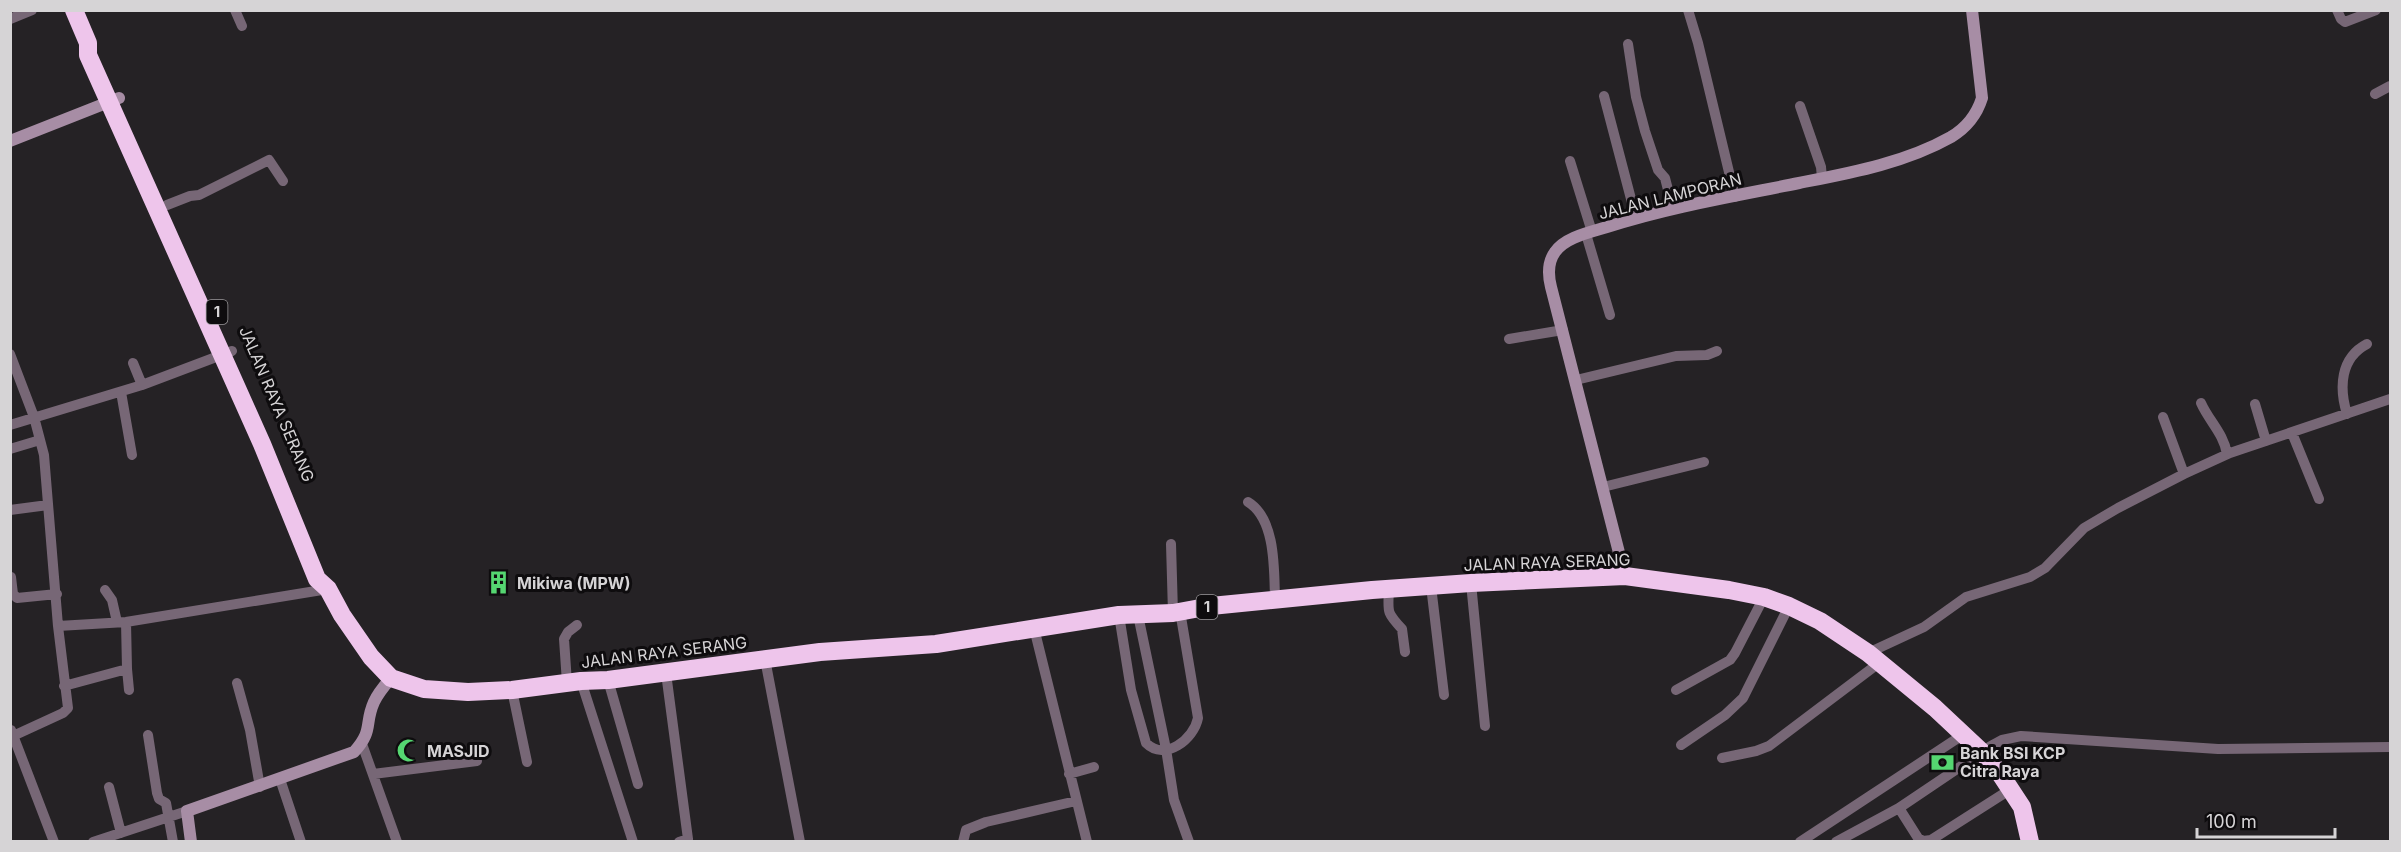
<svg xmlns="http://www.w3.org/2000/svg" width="2401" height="852" viewBox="0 0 2401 852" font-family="Inter,sans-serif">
<rect width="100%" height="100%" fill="#252225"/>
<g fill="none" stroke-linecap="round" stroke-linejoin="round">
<path stroke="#776776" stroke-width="10" d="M235,10L242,26
M1688,10L1698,43L1735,197
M2337,10L2341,19L2345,22L2376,10
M10,19L32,10
M1628,44L1636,97L1645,131L1658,170L1665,178L1673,209
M2375,94L2390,86
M1604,96L1636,218
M1800,106L1821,167L1822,178
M1570,161L1592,232
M167,205L190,196L199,195L269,160L283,181
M1586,234L1610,315
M1509,339L1563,330
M10,354L34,417L44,455L58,626L68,708L63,713L13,736
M133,363L142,385
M1576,380L1676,356L1707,355L1717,351
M121,392L132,455
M2201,403C2209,421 2224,434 2227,454
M2255,404L2266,441
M2347,414C2339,388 2340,358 2367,344
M2163,417L2184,474
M10,425L142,385L232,351
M2292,433L2319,499
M10,449L40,440
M1603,487L1704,462
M1248,502C1276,519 1274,570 1275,599
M10,510L48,505
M1171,544L1173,613
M11,577L13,594L17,598L57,594
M1471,583L1485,726
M1431,586L1444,695
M1389,589C1388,612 1386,612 1402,629L1405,652
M105,590L112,600L117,622
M1119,615L1131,690L1146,743C1165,762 1194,739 1198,718L1180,611
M1138,615L1166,749L1174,800L1189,842
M58,626L126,622L328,589
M1034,628L1087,842
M1868,653L1924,627L1966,597L2030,577L2045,568L2084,528L2118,508L2184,474L2230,453L2390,399
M765,659L800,842
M127,669L129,690
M666,673L688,839L679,842
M608,680L638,784
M581,681L633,842
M237,683L250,730L260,787
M567,683L564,639L568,632L577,625
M64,686L127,669L126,622
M512,690L527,762
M1676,690L1730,660L1735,653L1764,597
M11,730L54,842
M148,735L157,793L159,799L166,803L173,842
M362,744L397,842
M1681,745L1725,715L1743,698L1789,606
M1722,758L1756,751L1769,746L1879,663
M373,774L477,761
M1069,774L1094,767
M280,779L301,842
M109,787L121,833
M1899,808L1918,838L1923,841L1931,840L2011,789
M93,842L187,811
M963,842L966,830L986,822L1076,801
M1800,842L1964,734
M1836,842L1899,808L1991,746L2002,740L2021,736L2218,749L2390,747"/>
<path stroke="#a78da5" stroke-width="12" d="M10,141L119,98
M1625,576L1551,287C1548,275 1547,263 1555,252C1565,237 1591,232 1607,227C1669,207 1735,196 1799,183C1850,173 1905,163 1951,137C1966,128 1977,114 1982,98L1972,10
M191,842L187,811L354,752C374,730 364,724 374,702C378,693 385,685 391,678"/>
<path stroke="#eec5eb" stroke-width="18" d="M74,10L88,43V55L262,444L317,579L328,589L342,615L371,657L391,678L424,689L468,692L512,690L581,681L608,680L820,652L936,644L1119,615L1173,613L1211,606L1372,590L1471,583L1625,576L1729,590L1764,597L1789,606L1820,621L1868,653L1935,708L1982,752L2001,775L2022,807L2030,842"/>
</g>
<defs>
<symbol id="building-bare" viewBox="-9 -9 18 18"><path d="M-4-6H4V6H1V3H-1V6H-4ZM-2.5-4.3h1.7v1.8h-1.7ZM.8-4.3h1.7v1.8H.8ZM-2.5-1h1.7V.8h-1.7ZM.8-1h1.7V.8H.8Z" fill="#55d671" stroke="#0e0c0e" stroke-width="2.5" paint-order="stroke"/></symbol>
<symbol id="mosque-bare" viewBox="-9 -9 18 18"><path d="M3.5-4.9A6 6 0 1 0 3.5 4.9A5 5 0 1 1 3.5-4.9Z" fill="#55d671" stroke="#0e0c0e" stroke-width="2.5" paint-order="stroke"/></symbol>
<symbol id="bank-bare" viewBox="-9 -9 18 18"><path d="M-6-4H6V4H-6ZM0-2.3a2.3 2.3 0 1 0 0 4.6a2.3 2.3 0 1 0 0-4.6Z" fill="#55d671" stroke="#0e0c0e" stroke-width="2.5" paint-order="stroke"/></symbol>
</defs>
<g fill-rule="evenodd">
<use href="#building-bare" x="482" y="566" width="33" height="33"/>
<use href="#mosque-bare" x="392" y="734" width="33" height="33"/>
<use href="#bank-bare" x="1926" y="746" width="33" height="33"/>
</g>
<g text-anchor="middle" stroke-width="6" stroke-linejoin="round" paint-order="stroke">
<g fill="#0e0c0e" stroke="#9a989a" stroke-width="1.5">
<rect x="206.5" y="300" width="21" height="24" rx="4.5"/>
<rect x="1196.5" y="595" width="21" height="24" rx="4.5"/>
</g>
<g font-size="15" font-weight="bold" fill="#d6d4d6">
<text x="217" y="317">1</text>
<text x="1207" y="612">1</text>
</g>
<g font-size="16" fill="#d6d4d6" stroke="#0e0c0e">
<text transform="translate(1670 196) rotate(-14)" y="6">JALAN LAMPORAN</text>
<text transform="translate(277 404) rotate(67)" y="6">JALAN RAYA SERANG</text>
<text transform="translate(1547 562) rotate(-2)" y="6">JALAN RAYA SERANG</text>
<text transform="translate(664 652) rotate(-7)" y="6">JALAN RAYA SERANG</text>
</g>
<g font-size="16" font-weight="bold" fill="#d6d4d6" stroke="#0e0c0e" text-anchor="start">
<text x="517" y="589">Mikiwa (MPW)</text>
<text x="427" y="757">MASJID</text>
<text x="1960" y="759">Bank BSI KCP<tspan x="1960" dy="18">Citra Raya</tspan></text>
</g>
</g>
<rect width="2401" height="852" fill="none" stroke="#d6d4d6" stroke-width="24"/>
<path d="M2197 828v9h138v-9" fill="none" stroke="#d6d4d6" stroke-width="3"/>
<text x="2206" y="828" font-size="18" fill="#d6d4d6" stroke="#0e0c0e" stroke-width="4.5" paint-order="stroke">100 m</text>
</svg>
